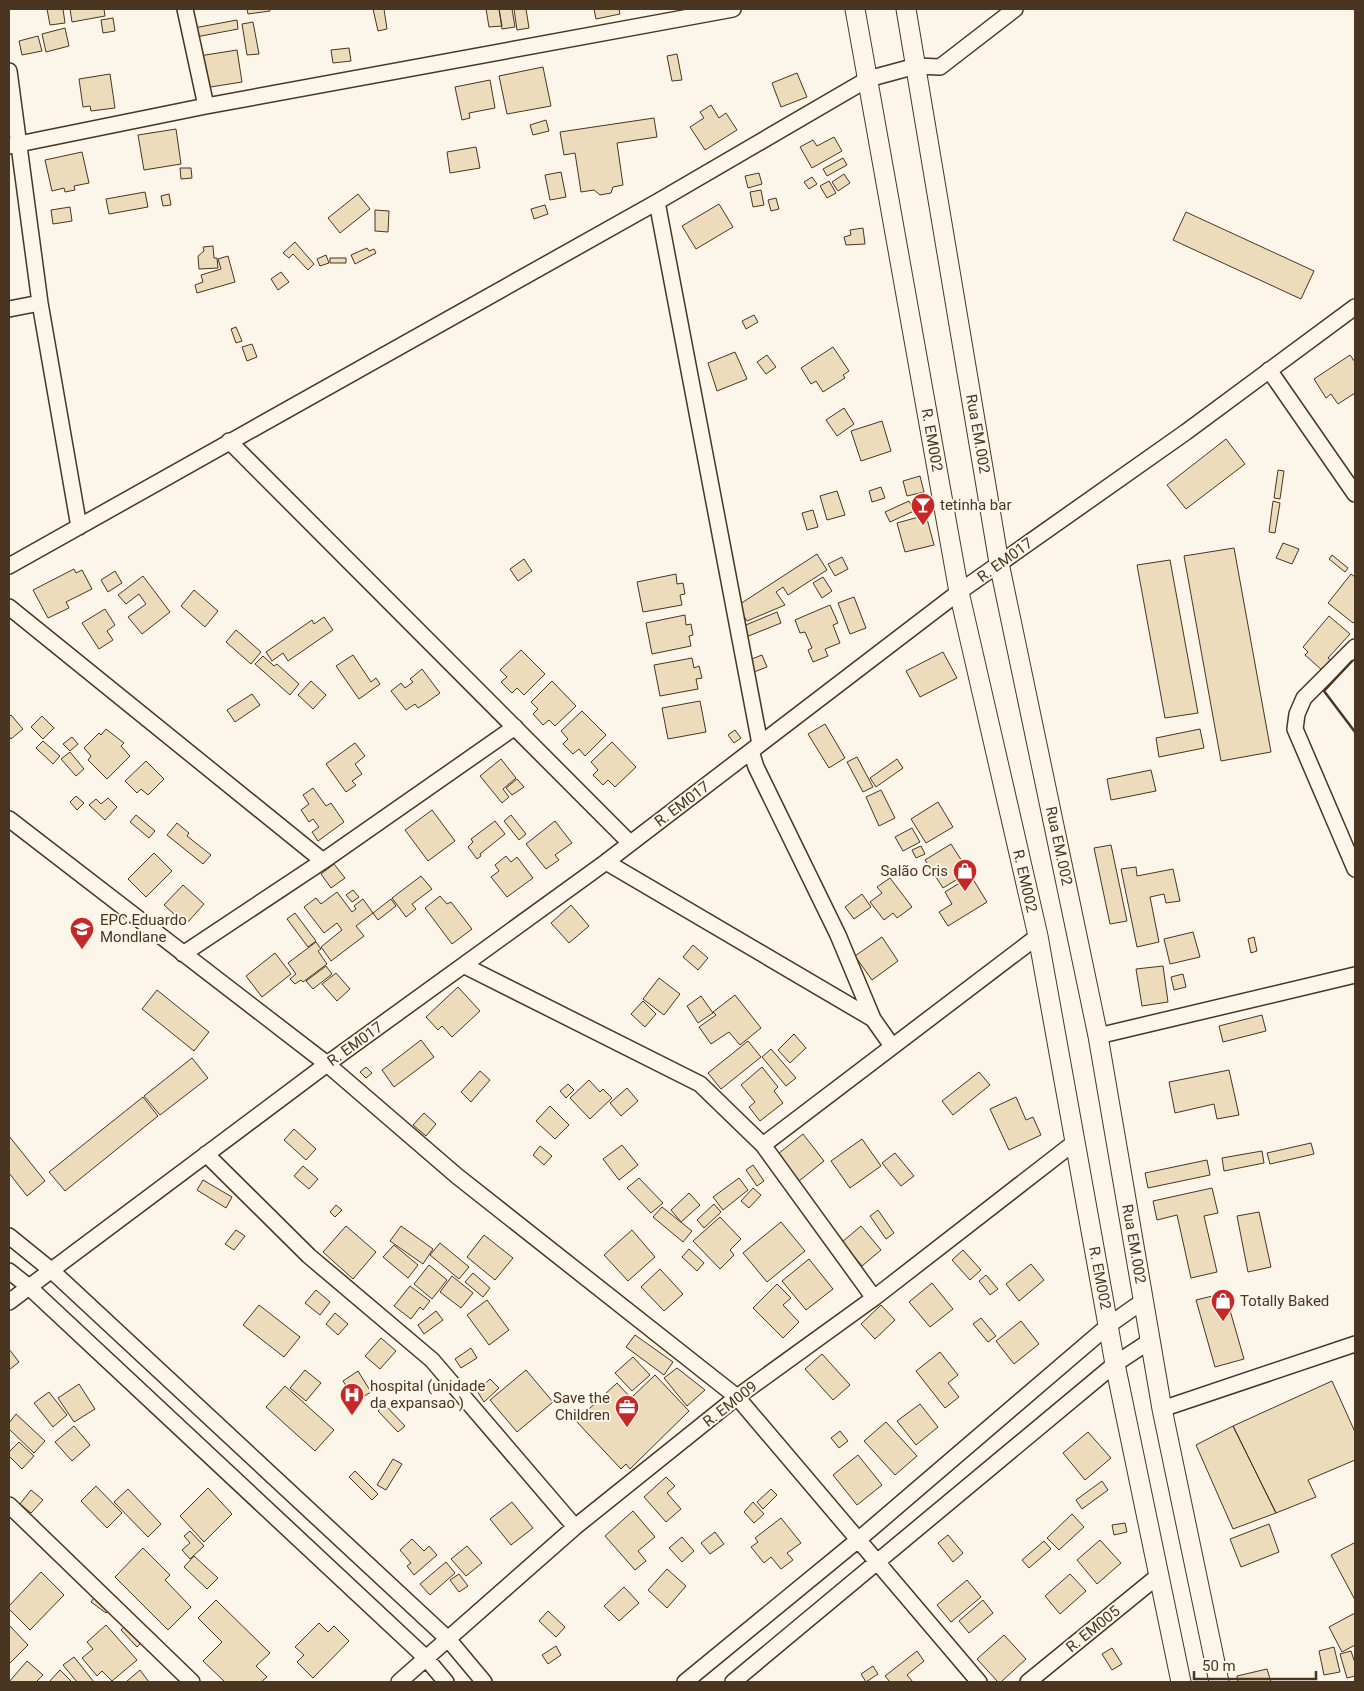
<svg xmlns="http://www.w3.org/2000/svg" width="1364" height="1691" viewBox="0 0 1364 1691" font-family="Roboto,sans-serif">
<rect width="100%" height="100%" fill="#fbf6e9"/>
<path fill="#ecdcbc" stroke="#4a3520" d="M47,9H63L65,23L50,25Z
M70,9H104L105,16L72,22Z
M247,9H269L270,11L248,14Z
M373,9H384L387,29L378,31Z
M486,9H499L502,26L489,27Z
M499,9H512L515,27L502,29Z
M514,9H526L529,28L517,30Z
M594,9H619L620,14L596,19Z
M113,18L115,31L103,33L101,20Z
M237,20L238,29L196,37L194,28Z
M253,22L259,54L247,55L242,24Z
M65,28L69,46L46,52L42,34Z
M38,36L42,51L22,55L19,41Z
M349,48L351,61L333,63L331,50Z
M237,50L242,82L204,88L199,56Z
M677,54L682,80L672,81L667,56Z
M543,67L551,106L507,114L499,76Z
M797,73L807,97L781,107L772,83Z
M110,74L115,108L91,111L90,106L83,107L79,79Z
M490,80L495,108L469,113L470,118L462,120L455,87Z
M711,105L719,118L726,113L737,130L705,150L690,127L704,118L700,112Z
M654,118L657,137L617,143L623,185L613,187L611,193L600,195L594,190L581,192L575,153L564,155L560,132Z
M546,120L549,131L533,135L530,125Z
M176,129L181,164L144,170L138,135Z
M834,137L842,151L812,168L800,147L813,140L817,146Z
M476,147L480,168L450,173L447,152Z
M82,152L89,183L74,186L75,190L65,192L64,188L52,191L45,160Z
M843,158L847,165L827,176L823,169Z
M180,168H191L192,178L181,179Z
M561,172L566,197L550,200L545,175Z
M759,173L762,184L748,188L745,176Z
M844,174L850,183L838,191L832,182Z
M812,177L817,184L809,189L804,182Z
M829,181L836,193L827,198L820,186Z
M761,190L764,205L753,207L750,192Z
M145,192L148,207L109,214L106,199Z
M169,194L171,205L163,206L161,196Z
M358,194L370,209L340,233L328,218Z
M776,198L779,209L771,211L768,200Z
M719,204L733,227L696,249L682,226Z
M545,205L548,214L534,219L531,209Z
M70,207L72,221L53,224L51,210Z
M375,210L389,211L388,232L375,231Z
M1186,212L1314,271L1301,299L1173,240Z
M863,228L865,244L846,245L844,237L851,235L850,230Z
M295,242L314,264L308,270L293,254L289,258L283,253Z
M213,246L214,258H217L218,268L199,269L198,256L204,251L203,247Z
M367,248L369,251L374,249L376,253L355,264L351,255Z
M326,255L329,263L320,266L317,259Z
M228,256L235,282L197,293L195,285L203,282L201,275L221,269L218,259Z
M330,258H346V263H330Z
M281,272L289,282L278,290L271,279Z
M754,315L758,322L746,329L742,321Z
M236,327L242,341L236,343L231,329Z
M252,344L257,357L247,361L242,347Z
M833,347L849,371L843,375L845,378L823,392L816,381L811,384L801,368Z
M735,352L747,379L717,391L708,363Z
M767,355L776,367L766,374L757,362Z
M1350,355L1355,362V393L1338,404L1331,394L1326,398L1314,379Z
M844,408L854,424L837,436L826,420Z
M882,421L891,451L861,461L851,431Z
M1226,439L1245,464L1186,509L1167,485Z
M1278,470L1284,471L1280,499L1274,498Z
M920,476L924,492L907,496L903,481Z
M881,487L885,498L872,502L869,491Z
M837,491L845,515L827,520L820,496Z
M909,501L914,511L890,522L885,512Z
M1273,501L1280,503L1275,533L1269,532Z
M813,510L818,527L807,530L802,513Z
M926,515L934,545L905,552L897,523Z
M1283,543L1299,549L1292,564L1276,558Z
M1234,548L1271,752L1221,761L1184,556Z
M817,554L827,570L788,595L783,587L776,592L785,605L747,621L737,606Z
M1332,555L1348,568L1345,572L1329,559Z
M842,557L848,569L835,576L828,564Z
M524,559L532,571L518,581L510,569Z
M1170,560L1198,713L1165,718L1137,565Z
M74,569L76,573L82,570L92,589L66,602L69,608L48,618L33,590Z
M115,571L122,583L108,592L101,580Z
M676,574L677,584L683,583L685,594L680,595L682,605L643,612L637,582Z
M1351,574L1355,577V621L1353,623L1328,603Z
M143,576L170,612L142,634L128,617L146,604L139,594L126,604L118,595Z
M823,577L832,591L822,598L813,583Z
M194,590L218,611L205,627L181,606Z
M854,597L866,628L850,634L838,603Z
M830,605L838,623L833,625L840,643L825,649L828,656L813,662L808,650L812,648L805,632L800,633L795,620Z
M105,609L115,625L107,631L113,640L99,649L82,623Z
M777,612L781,623L746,637L741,627Z
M685,615L686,625L691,624L693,635L689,636L691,646L652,654L646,623Z
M1329,616L1350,634L1328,658L1332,661L1323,671L1305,655L1308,652L1303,647Z
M324,617L333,630L288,661L283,653L272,661L266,652L312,620L314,624Z
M236,630L261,652L251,664L226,642Z
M521,650L545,674L524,695L517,688L512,693L501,682L507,677L500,670Z
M943,652L957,678L920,697L906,671Z
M353,655L371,682L376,678L380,684L359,699L336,666Z
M762,655L767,667L754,672L749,660Z
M263,656L274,666L277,664L299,684L290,695L255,664Z
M692,658L694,668L699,666L702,678L696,679L698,689L660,696L654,665Z
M422,669L440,693L426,703L418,708L415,704L406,710L391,691L401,683L405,688L413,682L410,679Z
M311,681L326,695L313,709L298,695Z
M552,681L576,706L555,726L549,720L543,725L533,714L538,709L531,702Z
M252,694L260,705L235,722L227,710Z
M700,701L706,732L668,739L662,708Z
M582,711L606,735L585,756L579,749L573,754L563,744L568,739L561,731Z
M11,715L23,729L11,739L9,736V717Z
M42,716L54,728L43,739L31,727Z
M825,724L845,758L829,768L808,734Z
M106,729L124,743L121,746L130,756L107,779L88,760L91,756L84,748L99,733L101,735Z
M1200,729L1204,748L1159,757L1156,738Z
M735,730L741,738L734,743L728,735Z
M72,737L78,744L70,751L63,744Z
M43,741L60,756L53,764L36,748Z
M612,742L636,767L615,787L608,780L603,785L593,775L598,770L591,762Z
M355,743L365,756L355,764L362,774L352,781L356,785L346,792L326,764Z
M70,752L84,769L76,776L61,759Z
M857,757L873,787L863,792L847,762Z
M501,759L516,778L503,789L509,797L502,803L480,776Z
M897,759L903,768L876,787L870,778Z
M146,761L164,779L148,795L141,789L137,793L125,781Z
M1151,770L1156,791L1111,800L1107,779Z
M517,779L524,787L512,795L506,788Z
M313,788L326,806L331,803L344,822L318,841L312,832L319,827L313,819L309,822L301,810L309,804L303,795Z
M881,790L895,818L879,826L866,797Z
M76,796L84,803L77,810L70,802Z
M108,798L117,807L105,820L89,805L96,799L101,804Z
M938,802L953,827L926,843L911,819Z
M432,810L455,841L428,861L405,830Z
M136,815L155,831L149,838L130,822Z
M511,815L526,834L519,840L504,821Z
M495,821L505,834L480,854L481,856L477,859L468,847L473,842L471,839Z
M555,821L572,843L555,855L559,860L546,869L526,844Z
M177,823L189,833L187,836L211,855L203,864L167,835Z
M912,828L920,842L903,851L895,837Z
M951,844L969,872L943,888L925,860Z
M1111,845L1127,921L1110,924L1094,848Z
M921,846L925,854L916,858L912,850Z
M154,853L172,871L146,897L128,879Z
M506,856L511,862L517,857L533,878L507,897L491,877L499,871L495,865Z
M334,864L345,878L331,888L321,874Z
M1136,867L1137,876L1173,869L1180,901L1166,903L1164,894L1150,897L1159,942L1137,947L1121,869Z
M421,876L432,889L412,904L416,909L406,917L392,898Z
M971,876L987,902L948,926L939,912L952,904L945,892Z
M890,878L912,907L897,918L893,913L884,920L870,902L882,893L877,887Z
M183,885L204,904L187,923H184L164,905Z
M353,890L359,897L352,902L346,895Z
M337,892L352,912L356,909L354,906L363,899L373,913L356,926L364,936L331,961L321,947L342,930L337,923L324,933L304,907L316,898L321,904Z
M862,894L871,907L854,919L845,907Z
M440,896L447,904L451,902L472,929L452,944L425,908Z
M391,899L396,906L378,920L373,913Z
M571,905L589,926L569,943L551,923Z
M295,913L316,941L308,947L287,919Z
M1193,932L1200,957L1170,964L1164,939Z
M882,937L898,961L872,980L855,956Z
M1254,937L1257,951L1251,953L1248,939Z
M316,942L321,949L318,951L327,964L303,982L301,980L295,984L290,979L296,974L288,963Z
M693,945L708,958L698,970L683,957Z
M275,953L291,974L262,997L246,976Z
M326,966L332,974L313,989L306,981Z
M1163,966L1168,1002L1142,1006L1136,969Z
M336,973L350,989L337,1001L322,984Z
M1183,974L1186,987L1174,990L1171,977Z
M659,978L680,994L664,1015L643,999Z
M458,987L480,1011L452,1037L442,1026L438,1030L426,1017Z
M157,990L209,1032L194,1051L142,1009Z
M735,995L761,1028L740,1045L729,1032L711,1044L699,1027L716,1015L713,1012Z
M701,996L713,1013L698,1023L687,1006Z
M643,1001L656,1014L645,1027L631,1014Z
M1262,1015L1266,1031L1223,1042L1219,1026Z
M794,1034L806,1048L790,1063L778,1050Z
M421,1040L434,1057L394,1087L382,1070Z
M748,1041L761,1057L721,1089L708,1073Z
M771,1049L796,1078L786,1086L762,1057Z
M192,1058L208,1078L160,1115L144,1096Z
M366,1067L372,1073L366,1078L360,1072Z
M762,1067L778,1087L774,1091L783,1103L760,1121L749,1107L755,1102L741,1085Z
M1229,1070L1239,1115L1217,1119L1214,1104L1175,1113L1169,1082Z
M480,1071L490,1080L471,1102L461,1092Z
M979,1072L990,1085L953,1115L942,1101Z
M589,1080L600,1092L603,1089L612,1098L590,1119L570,1098Z
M568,1084L574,1090L566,1098L560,1091Z
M627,1088L638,1101L621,1116L610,1103Z
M143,1097L158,1116L65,1191L49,1172Z
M1016,1097L1026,1120L1033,1117L1041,1135L1009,1150L990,1109Z
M550,1106L569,1125L555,1139L536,1121Z
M424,1113L436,1124L426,1136L413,1125Z
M294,1129L316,1149L306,1160L284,1140Z
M803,1134L824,1161L799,1181L778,1154Z
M9,1136L45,1181L27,1196L9,1173Z
M862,1139L881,1166L850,1188L831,1161Z
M1311,1143L1314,1154L1270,1164L1267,1153Z
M622,1145L638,1165L619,1180L603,1159Z
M540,1146L552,1156L544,1165L533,1155Z
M1262,1151L1264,1163L1224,1171L1222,1158Z
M895,1153L914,1176L901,1186L882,1163Z
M1207,1160L1210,1175L1148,1188L1145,1173Z
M753,1165L764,1181L757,1186L746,1170Z
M303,1166L318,1179L309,1189L294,1176Z
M639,1178L663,1203L651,1213L627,1188Z
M739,1178L748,1190L723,1210L713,1197Z
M203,1180L232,1197L226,1208L197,1190Z
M753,1188L761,1195L749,1208L741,1201Z
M1212,1188L1218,1213L1204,1216L1217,1272L1191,1278L1177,1215L1157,1220L1153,1201Z
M689,1193L700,1205L681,1222L671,1210Z
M714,1204L721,1212L704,1228L697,1220Z
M336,1205L342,1210L335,1217L330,1212Z
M662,1207L692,1231L683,1242L653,1217Z
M878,1210L894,1233L886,1239L870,1216Z
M1259,1212L1271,1267L1248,1272L1237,1216Z
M720,1217L741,1239L730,1250L734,1255L720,1269L693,1241Z
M781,1222L805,1251L767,1282L743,1253Z
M346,1226L376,1252L353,1279L323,1252Z
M401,1226L433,1249L423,1264L390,1241Z
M861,1226L881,1250L862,1266L842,1242Z
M236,1230L245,1236L234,1250L225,1244Z
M632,1230L655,1257L628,1281L604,1255Z
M484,1235L513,1258L495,1280L467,1257Z
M440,1243L469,1267L459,1279L430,1255Z
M394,1245L418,1265L408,1278L383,1257Z
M689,1249L704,1263L697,1271L682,1257Z
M963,1250L981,1270L970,1280L952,1260Z
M809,1259L833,1289L806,1310L782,1281Z
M1031,1264L1044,1280L1019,1301L1006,1284Z
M429,1265L447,1280L432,1299L414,1284Z
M660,1269L683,1294L664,1311L641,1287Z
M473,1273L490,1288L483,1297L465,1282Z
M986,1275L998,1289L990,1295L979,1281Z
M452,1276L473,1293L461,1308L440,1292Z
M932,1283L953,1309L930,1327L909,1302Z
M777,1284L791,1298L783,1305L799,1322L783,1338L753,1308Z
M410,1286L430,1301L423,1310L420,1307L411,1319L394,1306Z
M316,1290L330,1302L320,1315L305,1303Z
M1225,1293L1244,1359L1215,1367L1196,1300Z
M487,1300L509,1330L489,1345L467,1315Z
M259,1305L300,1337L284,1357L243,1325Z
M881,1305L895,1320L875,1339L861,1324Z
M436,1311L443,1320L424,1334L418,1325Z
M335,1313L348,1324L338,1335L326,1324Z
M981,1318L996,1336L988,1342L973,1324Z
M1021,1321L1039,1344L1014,1364L996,1341Z
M635,1335L673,1362L664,1375L626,1347Z
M381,1338L396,1351L380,1369L365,1356Z
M471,1348L477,1358L461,1368L455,1359Z
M9,1349L19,1362L9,1370Z
M940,1352L958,1375L948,1383L959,1397L945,1408L916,1371Z
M822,1354L850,1385L833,1400L805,1369Z
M633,1357L650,1375L632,1391L615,1373Z
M677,1368L705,1390L687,1406L664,1378Z
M305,1370L321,1383L306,1401L290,1388Z
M526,1370L553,1402L517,1432L490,1400Z
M358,1371L371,1392L356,1401L343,1381Z
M655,1375L689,1411L630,1469L626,1464L621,1469L576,1421L617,1383L631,1398Z
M490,1379L499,1388L484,1402L477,1391Z
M1332,1381L1355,1432V1460L1308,1480L1316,1497L1276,1513L1233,1426Z
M79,1384L95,1409L74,1422L58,1398Z
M285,1386L334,1430L315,1451L266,1407Z
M49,1392L67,1415L53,1427L34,1403Z
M384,1404L405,1426L398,1432L378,1411Z
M920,1404L938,1427L916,1445L897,1421Z
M16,1414L45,1441L34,1453L9,1429V1423Z
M886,1422L917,1456L895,1475L864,1441Z
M74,1426L90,1445L72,1461L55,1442Z
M1233,1426L1276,1513L1233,1529L1196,1445Z
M840,1431L848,1441L839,1448L831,1438Z
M1088,1432L1111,1458L1085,1480L1063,1453Z
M19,1442L34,1456L22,1469L9,1456V1452Z
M858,1455L882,1485L857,1505L833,1475Z
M393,1459L402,1464L386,1490L377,1485Z
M355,1471L378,1494L372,1500L349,1477Z
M666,1477L675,1486L667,1493L681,1509L666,1522L644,1497Z
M1102,1481L1108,1490L1082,1509L1076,1500Z
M96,1486L122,1513L107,1528L81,1501Z
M208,1488L232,1514L204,1542L180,1516Z
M128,1489L161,1524L148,1537L114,1502Z
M771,1489L777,1495L763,1509L757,1502Z
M31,1490L43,1500L31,1513L20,1504Z
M512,1502L533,1528L511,1545L490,1519Z
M753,1502L764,1514L754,1523L744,1512Z
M633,1511L655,1537L638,1551L646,1561L635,1570L605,1536Z
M1072,1514L1084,1527L1059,1550L1047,1538Z
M781,1518L801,1543L787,1553L793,1560L781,1569L771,1557L764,1563L751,1547L758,1542L755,1538Z
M1125,1523L1127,1532L1114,1535L1112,1525Z
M1269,1524L1279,1552L1241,1567L1230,1539Z
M190,1531L204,1546L190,1559L182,1550L190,1543L184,1536Z
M715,1532L724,1544L710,1554L701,1543Z
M948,1535L963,1553L953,1562L938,1543Z
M682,1537L694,1551L682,1562L669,1548Z
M412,1539L424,1551L429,1546L437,1555L414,1575L407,1566L411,1563L400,1550Z
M1100,1540L1121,1563L1097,1584L1077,1560Z
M1044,1541L1051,1549L1029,1568L1022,1560Z
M1354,1543L1355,1546V1600L1331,1555Z
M467,1546L482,1563L466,1576L451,1559Z
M143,1548L170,1575L165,1580L191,1607L168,1630L115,1577Z
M194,1556L218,1578L207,1589L184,1567Z
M446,1562L455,1573L430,1595L420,1584Z
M667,1569L686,1586L667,1608L648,1590Z
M41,1572L64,1595L30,1630L9,1609V1606Z
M459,1574L468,1586L459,1592L450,1580Z
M1070,1574L1086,1591L1060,1614L1045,1596Z
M967,1580L981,1597L951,1622L937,1605Z
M624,1587L639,1603L619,1621L604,1606Z
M95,1596L111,1607L106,1613L91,1602Z
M216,1600L270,1653L256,1666L267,1677L261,1682H225L203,1661L222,1642L198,1618Z
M983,1600L993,1613L969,1633L959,1621Z
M548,1611L565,1627L556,1637L539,1621Z
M1355,1613V1645L1342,1652L1329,1627Z
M319,1623L328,1632L334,1626L349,1641L313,1678L297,1662L304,1655L295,1647Z
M9,1625L28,1645L9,1664Z
M106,1625L137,1660L112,1681L102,1671L97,1676L82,1658L93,1649L87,1642Z
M126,1625L142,1642L137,1647L121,1630Z
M1004,1635L1026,1659L1001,1682H998L977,1659Z
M556,1646L561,1655L548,1664L542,1655Z
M1334,1647L1340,1672L1324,1675L1319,1651Z
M1112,1648L1122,1664L1112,1670L1102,1654Z
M917,1651L924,1661L907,1675L913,1682H890L885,1676Z
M1351,1651L1355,1663V1676L1347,1678L1340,1654Z
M74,1657L94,1682H77L63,1665Z
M27,1661L43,1675L36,1682H9Z
M873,1666L878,1674L866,1682L861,1674Z
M1267,1669L1271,1682H1238L1237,1676Z
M60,1670L72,1682H49Z
M140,1670L149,1682H126Z"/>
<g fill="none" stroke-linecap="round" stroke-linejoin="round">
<defs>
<path id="minor" d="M185,9L206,106
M9,71L40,303L79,527
M9,146L206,106L733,9
M657,202L760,744
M9,309L40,303
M1269,370L1355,494
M229,441L630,843
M9,566L657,202L868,79L916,66L940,67L1015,9
M9,607L323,861
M1355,647L1304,698L1297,714L1295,729L1355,869
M751,751L756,767L838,935L873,1019
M9,819L327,1064L457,1176L737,1397L979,1682
M606,862L873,1019L892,1046
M183,954L323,861L515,727
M465,966L700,1084L763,1145L874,1298
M1098,1036L1355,975
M763,1145L1038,936
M206,1154L309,1256L432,1360L575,1527
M9,1236L51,1270L448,1639L484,1682
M9,1271L29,1287L425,1657L446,1682
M9,1302L327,1064L606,862L959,592L1186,432L1355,307
M1162,1409L1355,1344
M9,1505L192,1682
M399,1682L575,1527L737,1397L874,1298L1075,1142
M685,1682L858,1540L1109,1325L1143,1301
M733,1682L1115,1364L1150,1341
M1028,1682L1158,1576"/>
<path id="tertiary" d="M855,9L959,592L1038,936L1115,1364L1181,1682
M906,9L999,563L1098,1036L1162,1409L1219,1682"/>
</defs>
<use href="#minor" stroke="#4a3520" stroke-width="18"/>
<use href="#tertiary" stroke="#4a3520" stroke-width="21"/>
<use href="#minor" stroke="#fbf6e9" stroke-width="15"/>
<use href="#tertiary" stroke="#fbf6e9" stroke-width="19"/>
<path stroke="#4a3520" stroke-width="2.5" d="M1352,661L1324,691L1355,732"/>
</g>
<defs>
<symbol id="bar-pin" viewBox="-11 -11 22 30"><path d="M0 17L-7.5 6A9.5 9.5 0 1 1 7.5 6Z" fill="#c62828" stroke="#fbf6e9"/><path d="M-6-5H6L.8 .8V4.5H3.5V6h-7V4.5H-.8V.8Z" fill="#fff"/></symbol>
<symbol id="shop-pin" viewBox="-11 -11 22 30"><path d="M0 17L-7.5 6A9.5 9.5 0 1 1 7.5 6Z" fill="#c62828" stroke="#fbf6e9"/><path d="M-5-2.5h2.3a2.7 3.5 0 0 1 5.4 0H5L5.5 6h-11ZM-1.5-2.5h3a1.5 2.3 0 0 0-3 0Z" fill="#fff"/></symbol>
<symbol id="school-pin" viewBox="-11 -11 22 30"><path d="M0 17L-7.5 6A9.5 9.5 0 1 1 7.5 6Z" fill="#c62828" stroke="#fbf6e9"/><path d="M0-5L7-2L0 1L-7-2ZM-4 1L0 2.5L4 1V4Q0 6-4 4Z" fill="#fff"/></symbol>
<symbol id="hospital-pin" viewBox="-11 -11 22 30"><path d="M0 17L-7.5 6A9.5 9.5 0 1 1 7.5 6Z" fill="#c62828" stroke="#fbf6e9"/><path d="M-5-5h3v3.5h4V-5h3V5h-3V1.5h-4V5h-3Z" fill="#fff"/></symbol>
<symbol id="office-pin" viewBox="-11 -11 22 30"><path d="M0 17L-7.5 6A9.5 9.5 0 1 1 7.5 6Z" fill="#c62828" stroke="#fbf6e9"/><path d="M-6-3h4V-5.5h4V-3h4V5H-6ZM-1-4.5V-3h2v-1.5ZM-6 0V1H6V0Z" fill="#fff"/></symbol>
</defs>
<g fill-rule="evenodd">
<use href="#bar-pin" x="909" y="491" width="28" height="38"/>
<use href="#shop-pin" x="951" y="857" width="28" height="38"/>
<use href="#school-pin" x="68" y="915" width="28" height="38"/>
<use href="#shop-pin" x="1209" y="1287" width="28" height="38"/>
<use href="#hospital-pin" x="338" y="1381" width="28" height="38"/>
<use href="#office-pin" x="613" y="1393" width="28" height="38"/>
</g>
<g text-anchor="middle" stroke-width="4" stroke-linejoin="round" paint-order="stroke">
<g font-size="15" fill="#4a3520" stroke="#fbf6e9">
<text transform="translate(978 434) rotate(80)" y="5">Rua EM.002</text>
<text transform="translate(932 440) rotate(80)" y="5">R. EM002</text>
<text transform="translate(1005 560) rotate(-36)" y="5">R. EM017</text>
<text transform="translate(682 804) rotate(-37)" y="5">R. EM017</text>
<text transform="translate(1059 846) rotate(78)" y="5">Rua EM.002</text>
<text transform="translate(1025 881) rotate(77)" y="5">R. EM002</text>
<text transform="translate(355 1044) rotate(-36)" y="5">R. EM017</text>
<text transform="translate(1134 1244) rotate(80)" y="5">Rua EM.002</text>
<text transform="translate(1100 1278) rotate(79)" y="5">R. EM002</text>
<text transform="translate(730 1404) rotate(-38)" y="5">R. EM009</text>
<text transform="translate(1093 1629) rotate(-39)" y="5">R. EM005</text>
</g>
<g font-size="15" fill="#4a3520" stroke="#fbf6e9" text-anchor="start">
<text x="940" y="510">tetinha bar</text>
<text x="948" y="876" text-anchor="end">Salão Cris</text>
<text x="100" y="925">EPC Eduardo<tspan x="100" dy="17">Mondlane</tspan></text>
<text x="1240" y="1306">Totally Baked</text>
<text x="370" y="1391">hospital (unidade<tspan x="370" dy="17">da expansao )</tspan></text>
<text x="610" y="1403" text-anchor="end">Save the<tspan x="610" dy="17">Children</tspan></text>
</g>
</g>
<rect width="1364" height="1691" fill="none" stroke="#4a3520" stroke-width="20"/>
<path d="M1194 1671v8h122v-8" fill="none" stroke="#4a3520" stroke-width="2.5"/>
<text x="1202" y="1671" font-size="15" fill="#4a3520" stroke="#fbf6e9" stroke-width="4" paint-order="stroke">50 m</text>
</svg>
